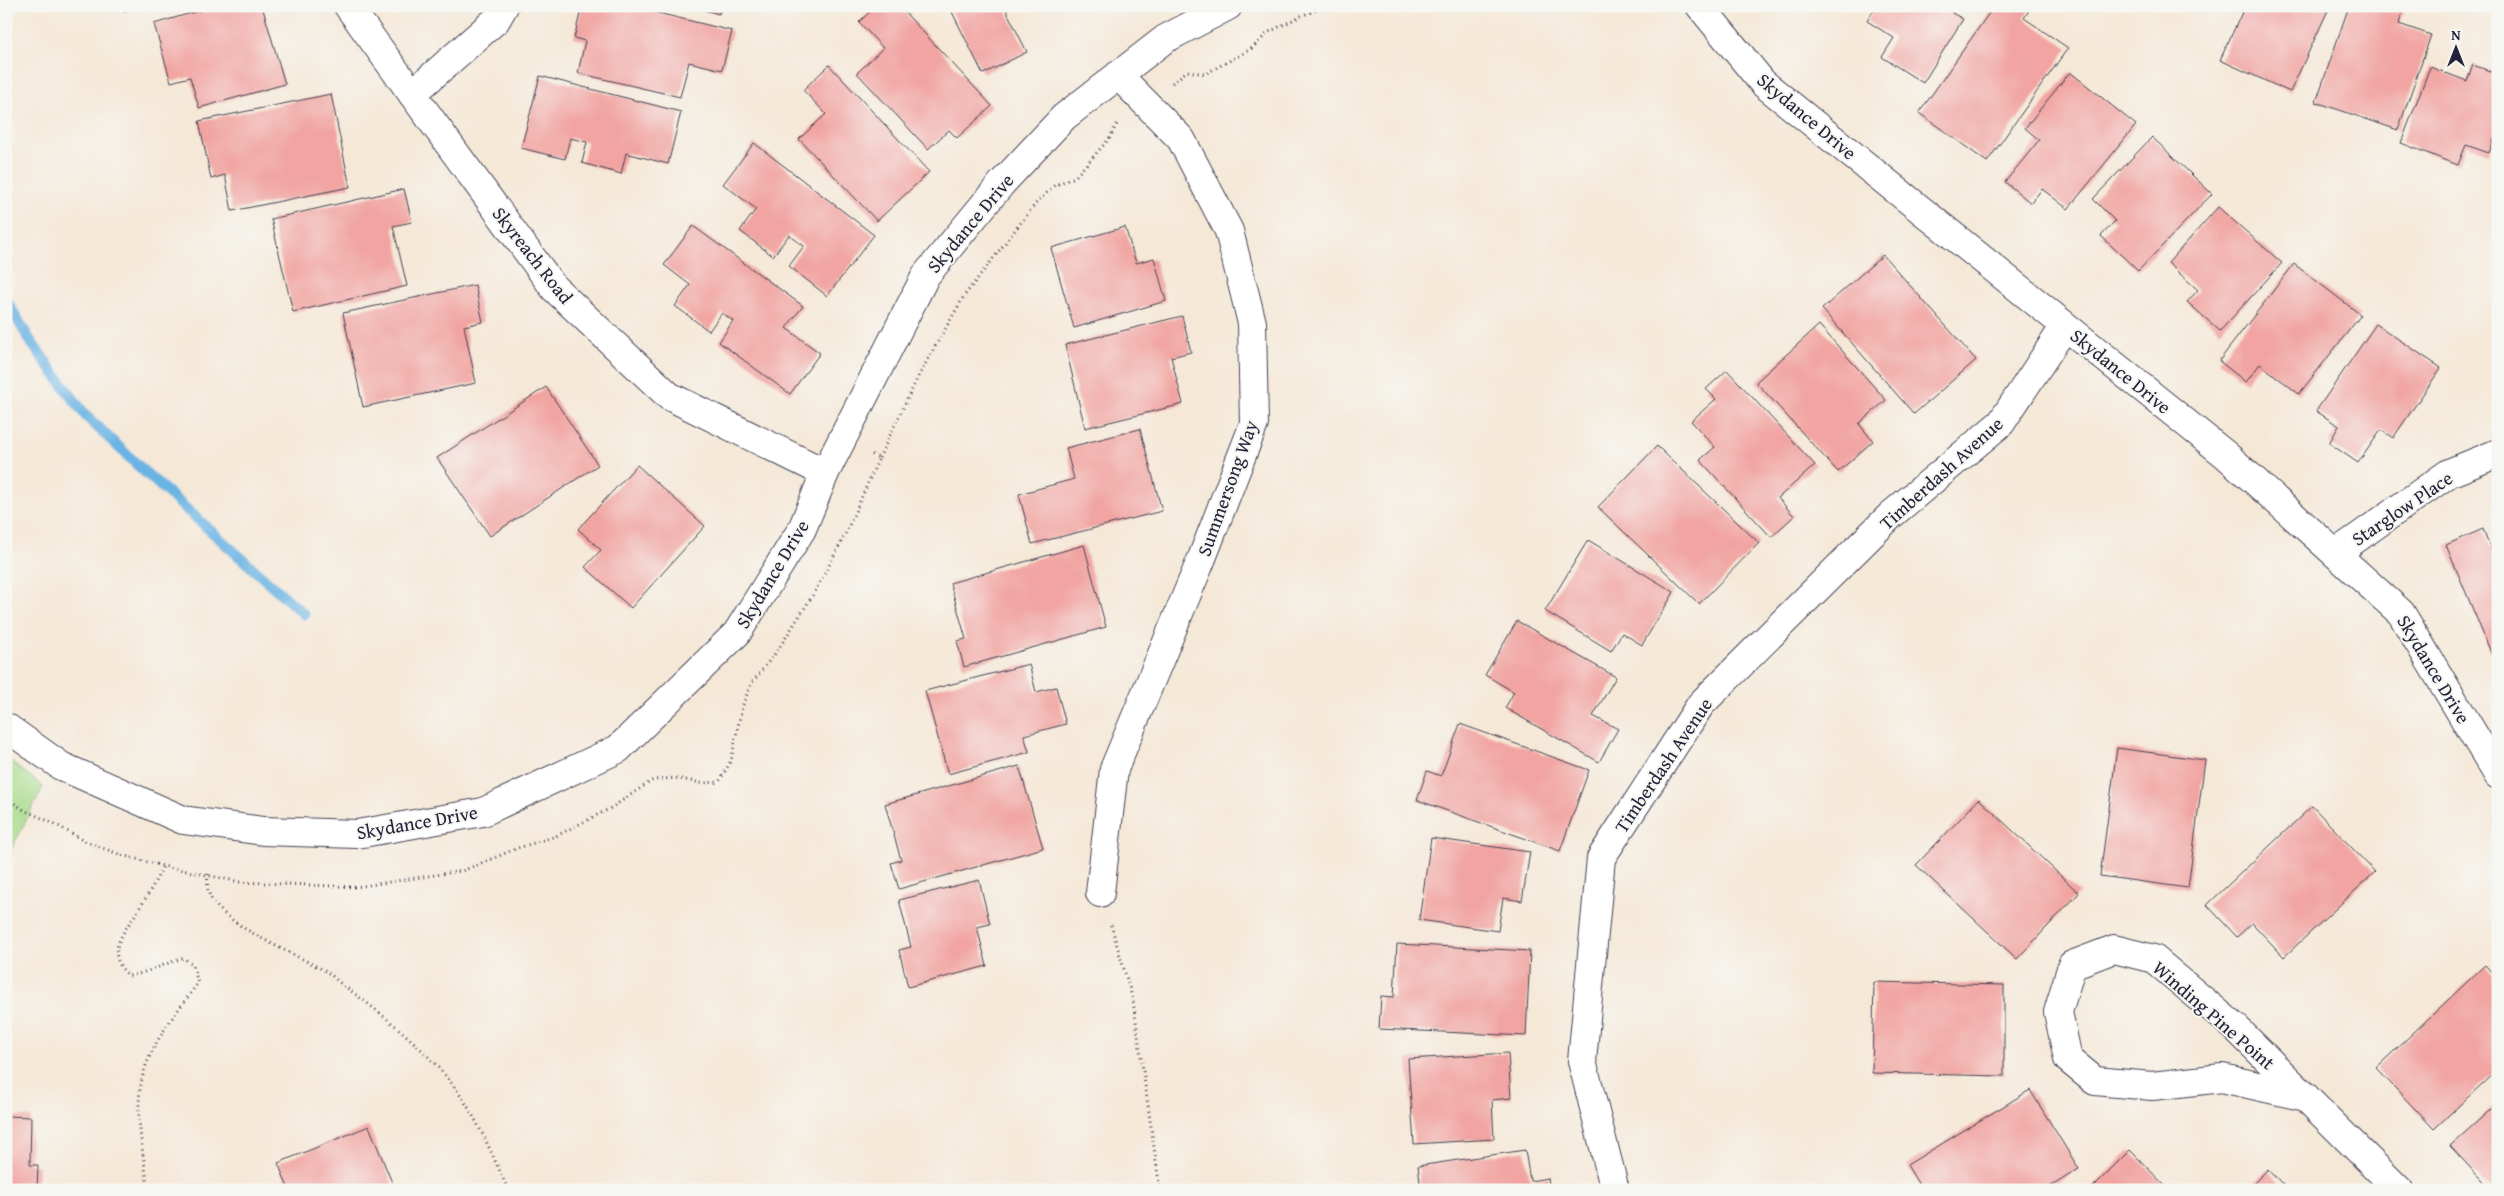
<svg xmlns="http://www.w3.org/2000/svg" width="2504" height="1196" viewBox="0 0 2504 1196" font-family="'Gentium Book Plus',serif">
<rect width="100%" height="100%" fill="#f6f6f2"/>
<filter id="ink" filterUnits="userSpaceOnUse"><feTurbulence type="fractalNoise" baseFrequency=".02" numOctaves="2"/><feDisplacementMap in="SourceGraphic" scale="10" xChannelSelector="R" yChannelSelector="G"/><feConvolveMatrix kernelMatrix="1 2 1 2 8 2 1 2 1" color-interpolation-filters="sRGB"/></filter>
<filter id="wash" filterUnits="userSpaceOnUse"><feTurbulence type="fractalNoise" baseFrequency=".0096" numOctaves="4" result="noise"/><feDisplacementMap in="SourceGraphic" scale="20" xChannelSelector="R" yChannelSelector="G"/><feGaussianBlur stdDeviation="1.12" result="paint"/><feColorMatrix in="noise" values="0 0 0 0 0 0 0 0 0 0 0 0 0 0 0 0 0 1.4 0 .05"/><feComposite in="paint" operator="in"/></filter>
<g filter="url(#wash)">
<rect width="100%" height="100%" fill="#f5e8d7"/>
<path fill="#a9dc8b" stroke="#667f63" d="M6,758L43,787L6,859Z"/>
<g fill="none" stroke-linecap="round" stroke-linejoin="round">
<path stroke="#6ab4e3" stroke-width="11" d="M6,300L31,342L86,416L148,475L304,614"/>
</g>
<g id="blocks">
<path fill="#f1a4a1" d="M123,6H138L139,7L124,11Z
M215,6H262L285,84L199,108L190,77L171,82L154,24Z
M582,6H629L732,31L722,70L689,62L680,97L578,73L585,41L574,38Z
M689,6H721L719,14Z
M876,6H899L992,106L957,138L949,130L928,149L857,73L883,48L859,22Z
M949,6H1014L1006,10L1027,52L983,74Z
M1876,6H1956L1952,13L1963,19L1923,83L1882,57L1894,38L1867,21Z
M1994,6H2032L2024,18L2068,48L1987,162L1919,113Z
M2245,6H2330L2290,92L2220,60Z
M2349,6H2388L2403,11L2399,24L2431,35L2398,130L2316,102Z
M829,65L929,172L877,221L799,139L826,114L803,90Z
M2473,65L2498,74V129L2489,153L2466,145L2458,165L2401,143L2430,67L2467,81Z
M2070,72L2136,125L2068,209L2042,189L2031,203L2005,182L2039,140L2025,128Z
M540,76L681,112L668,164L626,153L621,174L582,163L587,142L570,138L565,159L521,148Z
M331,94L350,187L232,211L225,175L211,179L199,121Z
M2152,137L2212,194L2138,271L2101,236L2115,221L2093,199Z
M754,143L874,235L827,296L789,266L804,246L789,235L773,256L740,231L756,209L723,184Z
M404,189L412,222L393,226L407,286L293,312L271,219Z
M2218,207L2282,263L2220,331L2187,302L2198,290L2168,263Z
M693,226L803,306L786,328L820,353L790,394L719,342L733,321L722,313L709,331L675,306L690,285L664,265Z
M1125,227L1136,263L1154,258L1166,301L1074,328L1051,248Z
M1883,255L1976,360L1914,414L1822,309Z
M2294,264L2361,315L2299,394L2260,364L2246,382L2219,361Z
M475,285L483,322L464,326L476,383L363,407L343,313Z
M1182,316L1191,352L1171,357L1183,404L1085,428L1065,345Z
M2376,324L2441,368L2393,438L2381,430L2358,463L2329,443L2339,426L2316,411Z
M1819,325L1886,400L1859,424L1873,441L1838,472L1756,382Z
M1727,370L1815,465L1778,498L1794,516L1771,537L1700,460L1715,447L1691,421L1716,399L1706,389Z
M546,387L598,465L490,536L437,458Z
M1140,429L1162,511L1032,544L1019,494L1074,479L1066,448Z
M1657,446L1759,543L1699,604L1598,507Z
M637,465L705,526L631,608L585,567L601,550L578,529Z
M2483,529L2491,549L2498,546V653L2492,655L2446,545Z
M1588,540L1674,592L1642,645L1622,633L1611,651L1545,611Z
M1084,545L1106,627L964,667L957,641L966,639L950,583Z
M1517,621L1616,677L1593,716L1618,729L1599,762L1505,708L1514,692L1485,675Z
M1029,664L1036,692L1056,687L1066,724L1024,735L1029,752L948,774L925,691Z
M1460,724L1589,770L1560,851L1417,800L1427,771L1441,776Z
M2117,748L2205,760L2188,888L2100,876Z
M1019,766L1043,848L899,889L891,863L901,860L885,804Z
M1979,799L2079,893L2017,959L1916,865Z
M2312,806L2375,872L2284,957L2252,923L2237,937L2207,905Z
M1431,838L1530,852L1522,901L1503,898L1498,931L1419,920Z
M979,880L990,924L977,927L987,966L908,987L899,950L911,947L899,900Z
M1397,944L1530,951L1526,1036L1379,1029L1381,996L1394,997Z
M2485,965L2498,979V1069L2434,1129L2376,1068Z
M1874,982L2004,985V1076L1872,1073Z
M1508,1053L1511,1098L1492,1100L1494,1139L1414,1144L1408,1059Z
M2030,1090L2079,1169L2045,1190H1922L1907,1165Z
M2498,1103V1190H2491L2450,1146Z
M6,1116L31,1117L30,1165H38L37,1190H6Z
M369,1126L395,1190H289L278,1163Z
M1525,1150L1530,1181L1548,1178L1550,1190H1421L1418,1166Z
M2130,1150L2169,1190H2090Z
M2268,1169L2288,1190H2247Z"/>
</g>
</g>
<g filter="url(#ink)">
<use href="#blocks" fill-opacity="0" stroke="#424052" stroke-width="1"/>
<g fill="none" stroke-linecap="round" stroke-linejoin="round">
<defs>
<path id="minor" d="M348,6L554,288L669,396L825,473
M1700,6L1763,83L2226,455L2401,613L2498,775
M412,94L496,20L504,6
M2336,553L2449,473L2498,453
M6,727L61,766L183,820L263,831L357,834L483,812L618,749L737,633L802,529L825,473L926,275L1002,183L1064,117L1165,39L1228,6
M1100,893L1114,769L1202,558L1254,424L1252,323L1229,231L1181,139L1118,75
M2306,1097L2222,1078L2152,1086L2095,1081L2068,1059L2058,1012L2072,965L2114,949L2154,959L2237,1029L2399,1190
M1615,1190L1582,1061L1601,858L1701,704L1891,515L2001,423L2065,326"/>
</defs>
<use href="#minor" stroke="#424052" stroke-width="30"/>
<path stroke="#424052" stroke-width="3" stroke-dasharray="1 4" stroke-linecap="butt" d="M1172,83L1187,71L1205,74L1251,49L1269,32L1301,16L1327,6
M879,458L919,375L964,296L1037,202L1055,185L1075,177L1109,139L1118,122
M6,798L24,810L55,824L84,841L121,855L163,866L240,882L356,887L462,871L518,848L556,836L611,808L653,780L676,778L701,783L719,782L731,761L742,707L751,684L777,651L813,595L843,539L879,458L871,454
M208,874C207,883 207,892 212,900C231,929 296,954 327,972C333,976 338,982 344,986C383,1014 431,1053 458,1092C478,1120 494,1158 508,1190
M1111,925L1133,1000L1160,1190
M148,1190C144,1154 133,1111 143,1075C152,1041 178,1011 198,983L193,966L184,958C165,963 148,973 129,976C105,954 121,936 135,915C145,900 155,883 163,866"/>
<use href="#minor" stroke="#fff" stroke-width="28"/>
</g>
</g>
<g text-anchor="middle" stroke-width="4" stroke-linejoin="round" paint-order="stroke">
<g font-size="19" fill="#22223b" stroke="#f6f6f2">
<text transform="translate(1807 116) rotate(40)" y="7">Skydance Drive</text>
<text transform="translate(970 223) rotate(-50)" y="7">Skydance Drive</text>
<text transform="translate(533 255) rotate(52)" y="7">Skyreach Road</text>
<text transform="translate(2121 371) rotate(39)" y="7">Skydance Drive</text>
<text transform="translate(1941 473) rotate(-42)" y="7">Timberdash Avenue</text>
<text transform="translate(1227 488) rotate(-70)" y="7">Summersong Way</text>
<text transform="translate(2402 508) rotate(-34)" y="7">Starglow Place</text>
<text transform="translate(772 574) rotate(-59)" y="7">Skydance Drive</text>
<text transform="translate(2434 669) rotate(59)" y="7">Skydance Drive</text>
<text transform="translate(1663 765) rotate(-56)" y="7">Timberdash Avenue</text>
<text transform="translate(417 822) rotate(-10)" y="7">Skydance Drive</text>
<text transform="translate(2214 1015) rotate(41)" y="7">Winding Pine Point</text>
</g>
</g>
<rect width="2504" height="1196" fill="none" stroke="#f6f6f2" stroke-width="25"/>
<g transform="translate(2456 48)" stroke="#f6f6f2" stroke-width="4" paint-order="stroke">
<path d="M0-4L9 19L0 12L-9 19Z" fill="#22223b"/>
<text y="-8" font-size="14" font-weight="bold" text-anchor="middle" fill="#22223b">N</text>
</g>
</svg>
